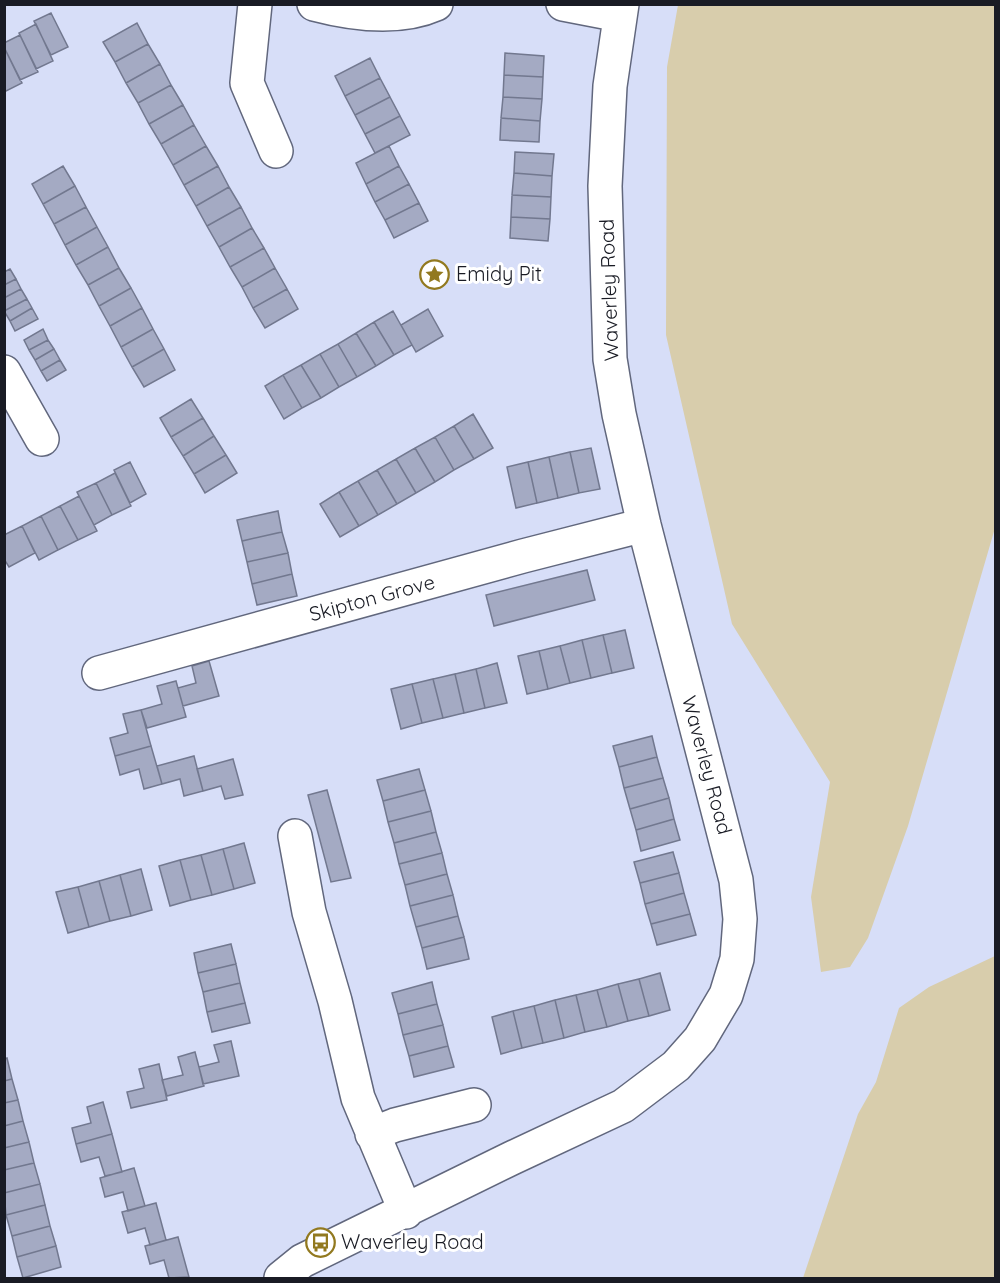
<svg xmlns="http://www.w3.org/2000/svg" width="1000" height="1283" viewBox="0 0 1000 1283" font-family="Quicksand,sans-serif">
<rect width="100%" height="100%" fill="#d7def8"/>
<path fill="#d8cdac" d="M678,5H995V528L908,826L868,938L850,967L821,972L811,897L830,782L732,624L666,335L667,67Z
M995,956V1278H803L858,1114L876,1082L899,1008L929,987Z"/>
<path fill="#a4aac3" stroke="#72788f" stroke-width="1.5" d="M51,13L68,47L51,55L34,21Z
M137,23L148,44L115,62L103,42Z
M36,24L53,61L36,69L19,33Z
M20,35L38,72L20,80L4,47V43Z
M148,44L160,64L126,83L115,62Z
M4,47L22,83L4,92Z
M505,53L544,56L543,77L504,75Z
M370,58L380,78L345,96L335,76Z
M160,64L171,85L138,103L126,83Z
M504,75L543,77L542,99L503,97Z
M380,78L390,97L355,115L345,96Z
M171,85L183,105L149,124L138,103Z
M390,97L400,116L365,134L355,115Z
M503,97L542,99L540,121L501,118Z
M183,105L194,125L161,144L149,124Z
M400,116L410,135L375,153L365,134Z
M501,118L540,121L539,142L500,140Z
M194,125L206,146L173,165L161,144Z
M206,146L218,166L184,185L173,165Z
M389,146L399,166L366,184L356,163Z
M515,152L554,154L552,176L514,173Z
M63,166L75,186L43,204L32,184Z
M218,166L229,187L196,206L184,185Z
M399,166L409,184L375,202L366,184Z
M514,173L552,176L551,197L512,195Z
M409,184L419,203L385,220L375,202Z
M75,186L86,207L54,224L43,204Z
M229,187L241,207L207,226L196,206Z
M512,195L551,197L550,219L511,217Z
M419,203L428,221L394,238L385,220Z
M86,207L97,227L65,245L54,224Z
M241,207L252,228L219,247L207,226Z
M511,217L550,219L548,241L510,238Z
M97,227L108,247L76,265L65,245Z
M252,228L264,248L230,267L219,247Z
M108,247L119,268L88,285L76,265Z
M264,248L275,268L242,287L230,267Z
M119,268L131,288L99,306L88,285Z
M275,268L287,289L253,308L242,287Z
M10,269L16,279L4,285V272Z
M16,279L21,289L4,298V285Z
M131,288L142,308L110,326L99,306Z
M21,289L27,299L4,311V298Z
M287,289L298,309L265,328L253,308Z
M27,299L32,308L10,321L4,311Z
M32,308L38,319L15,331L10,321Z
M142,308L153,329L121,347L110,326Z
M428,309L443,336L416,352L401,325Z
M393,311L412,345L394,355L374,322Z
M374,322L394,355L376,366L356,333Z
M43,329L48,340L29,350L24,340Z
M153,329L164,349L132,367L121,347Z
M356,333L376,366L357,377L338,344Z
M48,340L54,349L35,360L29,350Z
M338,344L357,377L339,387L320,354Z
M54,349L60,360L41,371L35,360Z
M164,349L175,370L144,387L132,367Z
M320,354L339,387L321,398L301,365Z
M60,360L66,370L47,381L41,371Z
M301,365L321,398L302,408L283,375Z
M283,375L302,408L284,419L265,386Z
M191,399L203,418L171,437L160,418Z
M473,414L493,448L474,459L454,426Z
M203,418L214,436L183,456L171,437Z
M454,426L474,459L454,470L435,437Z
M214,436L226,455L194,474L183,456Z
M435,437L454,470L435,482L415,448Z
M415,448L435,482L416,493L396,459Z
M591,448L600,489L579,493L570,452Z
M570,452L579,493L558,498L549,457Z
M226,455L237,473L205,493L194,474Z
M549,457L558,498L537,503L528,462Z
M396,459L416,493L397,504L377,470Z
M130,462L146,494L130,503L114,470Z
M528,462L537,503L516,508L507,467Z
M377,470L397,504L378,515L358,481Z
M115,473L131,506L112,515L96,483Z
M358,481L378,515L359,526L339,492Z
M96,483L112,515L94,525L77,492Z
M339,492L359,526L340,537L320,504Z
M79,496L97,531L78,540L60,506Z
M60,506L78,540L58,550L41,516Z
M278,511L282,532L242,541L237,520Z
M41,516L58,550L39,560L22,526Z
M22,526L35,553L9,567L4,559V535Z
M282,532L288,553L247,562L242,541Z
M288,553L292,574L252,584L247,562Z
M587,570L595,600L494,626L486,595Z
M292,574L297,596L257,605L252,584Z
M625,630L634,668L612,673L603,635Z
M603,635L612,673L591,678L582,640Z
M582,640L591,678L570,683L560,646Z
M560,646L570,683L548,689L539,651Z
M539,651L548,689L527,694L518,656Z
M209,661L219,696L183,706L178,688L196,683L192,666Z
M497,663L507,703L485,708L476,669Z
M476,669L485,708L464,713L455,674Z
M455,674L464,713L443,718L433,679Z
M433,679L443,718L422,723L412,684Z
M176,681L186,717L147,728L141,710L162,704L157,686Z
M412,684L422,723L401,729L391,689Z
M141,710L151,746L115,756L110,738L128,733L123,714Z
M652,736L657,757L619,767L613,746Z
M151,746L162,784L144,789L139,769L120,775L115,756Z
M194,756L203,791L184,796L180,779L162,784L157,766Z
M657,757L663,778L624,788L619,767Z
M233,759L243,795L225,799L221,786L203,791L197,769Z
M419,769L425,790L383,801L377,780Z
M663,778L669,798L630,809L624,788Z
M327,790L351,878L331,882L308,795Z
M425,790L431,811L388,822L383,801Z
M669,798L674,819L636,830L630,809Z
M431,811L436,832L394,843L388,822Z
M674,819L680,840L641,851L636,830Z
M436,832L442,853L399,864L394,843Z
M244,843L255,883L234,889L223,849Z
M223,849L234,889L212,895L201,855Z
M673,852L679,873L640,883L634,862Z
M442,853L447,874L405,885L399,864Z
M201,855L212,895L191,900L180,860Z
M180,860L191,900L170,906L159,866Z
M141,869L152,910L131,916L120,875Z
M679,873L684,893L645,904L640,883Z
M447,874L453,895L410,906L405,885Z
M120,875L131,916L110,921L99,881Z
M99,881L110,921L89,927L78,887Z
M78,887L89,927L68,933L56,892Z
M684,893L690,914L651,924L645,904Z
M453,895L458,916L416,927L410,906Z
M690,914L696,935L657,945L651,924Z
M458,916L464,937L422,948L416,927Z
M464,937L469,959L427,969L422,948Z
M231,944L236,964L198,973L194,953Z
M236,964L240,983L203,992L198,973Z
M660,973L670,1010L649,1016L639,979Z
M639,979L649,1016L628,1021L618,984Z
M432,982L437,1004L398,1014L392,993Z
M240,983L245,1003L207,1012L203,992Z
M618,984L628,1021L607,1027L597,990Z
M597,990L607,1027L585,1032L576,995Z
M576,995L585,1032L564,1038L555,1000Z
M555,1000L564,1038L543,1043L534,1006Z
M245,1003L250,1023L212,1032L207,1012Z
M437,1004L443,1025L403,1035L398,1014Z
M534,1006L543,1043L522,1048L513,1011Z
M513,1011L522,1048L501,1054L492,1017Z
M443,1025L448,1046L409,1056L403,1035Z
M231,1041L239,1076L203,1084L199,1067L219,1062L214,1045Z
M448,1046L454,1067L414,1077L409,1056Z
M195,1052L204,1086L167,1096L162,1080L183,1075L178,1057Z
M7,1058L12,1079L4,1081V1059Z
M159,1064L167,1100L131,1108L127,1092L144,1088L139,1069Z
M12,1079L18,1100L4,1103V1081Z
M18,1100L23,1121L4,1126V1103Z
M103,1102L112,1134L76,1144L72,1128L91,1123L87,1107Z
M23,1121L29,1142L4,1148V1126Z
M112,1134L122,1172L105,1176L99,1157L81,1162L76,1144Z
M29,1142L34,1163L4,1170V1148Z
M34,1163L40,1184L4,1193V1170Z
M134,1168L145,1206L128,1211L123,1192L105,1197L100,1178Z
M40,1184L45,1205L6,1215L4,1193Z
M156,1203L166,1240L150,1245L145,1228L128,1233L122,1212Z
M45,1205L50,1226L12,1236L6,1215Z
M50,1226L56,1246L17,1257L12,1236Z
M178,1237L189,1277L169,1278L164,1260L150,1264L145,1246Z
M56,1246L61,1267L23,1278L17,1257Z"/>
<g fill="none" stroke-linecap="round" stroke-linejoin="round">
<defs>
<path id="minor" d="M255,4L247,83L276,151
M314,4C352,14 400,20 436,4
M563,4L620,15
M4,372L42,439
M99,673L523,556L644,525
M295,836L309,912L335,1001L358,1098L406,1212
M372,1134L395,1125L474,1105
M281,1278L302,1261L512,1158L623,1106L676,1066L700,1039L726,995L737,959L740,919L736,880L644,525L619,414L610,359L605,186L610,86L622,4"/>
</defs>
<use href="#minor" stroke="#61677d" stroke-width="36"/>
<use href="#minor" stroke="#fff" stroke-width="33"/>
</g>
<defs>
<symbol id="sight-ring" viewBox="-11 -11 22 22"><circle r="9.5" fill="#fff" stroke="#92791f" stroke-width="1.5"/><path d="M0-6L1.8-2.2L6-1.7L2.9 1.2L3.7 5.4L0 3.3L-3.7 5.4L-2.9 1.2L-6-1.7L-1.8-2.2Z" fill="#92791f"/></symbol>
<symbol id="bus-ring" viewBox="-11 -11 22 22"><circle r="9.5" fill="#fff" stroke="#92791f" stroke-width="1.5"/><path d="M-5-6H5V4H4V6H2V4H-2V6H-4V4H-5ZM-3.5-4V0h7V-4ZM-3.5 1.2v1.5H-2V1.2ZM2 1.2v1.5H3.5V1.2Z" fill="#92791f"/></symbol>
</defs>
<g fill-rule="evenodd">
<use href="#sight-ring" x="418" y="258" width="33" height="33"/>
<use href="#bus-ring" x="304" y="1226" width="33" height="33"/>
</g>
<g text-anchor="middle" stroke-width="6" stroke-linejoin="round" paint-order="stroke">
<g font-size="20" fill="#191b24" stroke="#fff" text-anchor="start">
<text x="456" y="281">Emidy Pit</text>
<text x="341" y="1249">Waverley Road</text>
</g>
<g font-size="20" fill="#191b24" stroke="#fff">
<text transform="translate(609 290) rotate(-92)" y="7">Waverley Road</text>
<text transform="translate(372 598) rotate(-15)" y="7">Skipton Grove</text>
<text transform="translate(707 765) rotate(75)" y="7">Waverley Road</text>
</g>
</g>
<rect width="1000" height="1283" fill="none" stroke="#191b24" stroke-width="12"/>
</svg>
